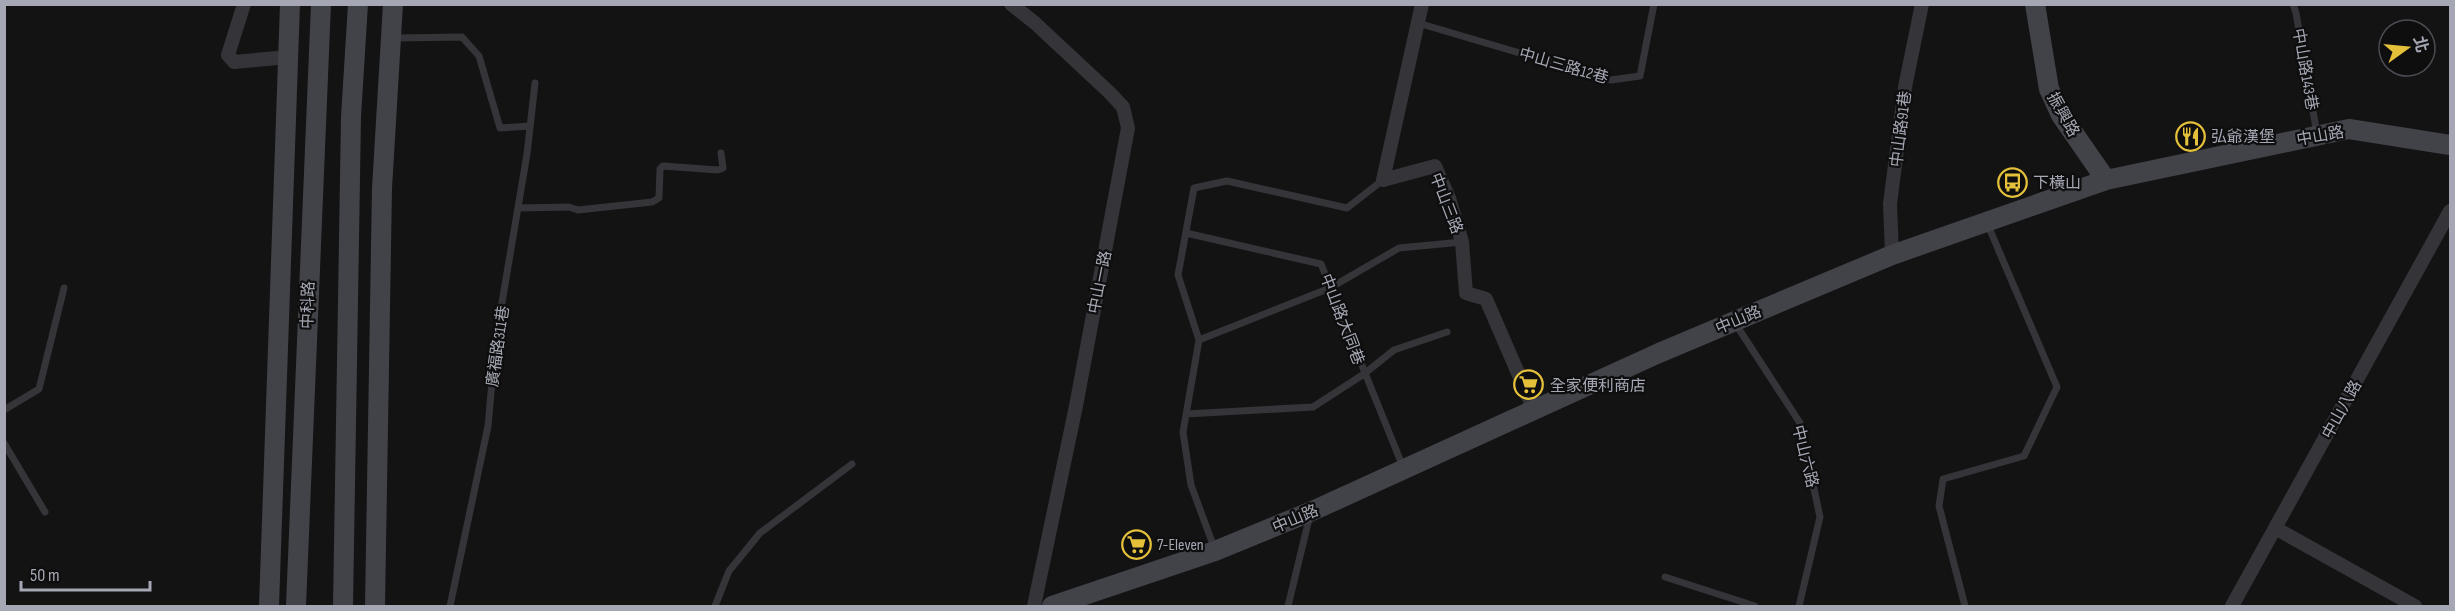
<svg xmlns="http://www.w3.org/2000/svg" width="2455" height="611" viewBox="0 0 2455 611" font-family="'Sofia Sans Condensed','Noto Sans TC',sans-serif">
<rect width="100%" height="100%" fill="#131314"/>
<g fill="none" stroke-linecap="round" stroke-linejoin="round">
<path stroke="#343439" stroke-width="7" d="M2293,4L2296,13L2317,134
M1418,23L1611,80L1640,76L1654,4
M394,38L462,37L479,56L500,128L530,126
M518,208L569,207L578,210L652,202L659,198L660,169L663,166L718,170L723,168L721,153
M1186,233L1321,264L1403,467
M1735,323L1800,423L1820,517L1799,606
M1199,340L1330,288L1399,248L1462,242
M4,410L39,389L64,288
M1186,414L1313,407L1364,374L1394,350L1447,332
M4,443L45,512
M1215,550L1191,485L1183,432L1199,340L1178,275L1194,188L1227,181L1347,208L1383,180
M1665,577L1755,606
M450,606L488,426L496,338L527,154L535,83
M715,606L729,571L760,533L852,464
M1288,606L1310,515
M1965,606L1939,506L1943,479L2024,456L2057,387L1987,223"/>
<path stroke="#343439" stroke-width="14" d="M244,4L228,55L234,62L288,57
M1011,4L1035,23L1110,93L1123,107L1128,128L1076,406L1034,606
M1422,4L1383,180L1435,166L1449,198L1462,242L1466,293L1486,299L1534,410
M1892,255L1890,204L1905,87L1922,4
M2275,528L2415,606
M2232,606L2450,211"/>
<path stroke="#424349" stroke-width="20" d="M2035,4L2049,89L2061,115L2106,180
M269,606L290,4
M296,606L321,4
M343,606L351,117L358,4
M375,606L382,188L393,4
M1052,606L1215,551L1310,512L1659,353L1892,255L2106,180L2349,129L2450,145"/>
</g>
<defs>
<symbol id="restaurant-ring" viewBox="-11 -11 22 22"><circle r="9.5" fill="#0e0e0f" stroke="#e5c03a" stroke-width="1.5"/><path d="M-5-6h1v4h1v-4h1v4h1v-4h1v5L-1.5 .5V6h-2V.5L-5-1ZM5-6V6H3V1.5H1.5Q1.5-4 5-6Z" fill="#e5c03a"/></symbol>
<symbol id="bus-ring" viewBox="-11 -11 22 22"><circle r="9.5" fill="#0e0e0f" stroke="#e5c03a" stroke-width="1.5"/><path d="M-5-6H5V4H4V6H2V4H-2V6H-4V4H-5ZM-3.5-4V0h7V-4ZM-3.5 1.2v1.5H-2V1.2ZM2 1.2v1.5H3.5V1.2Z" fill="#e5c03a"/></symbol>
<symbol id="supermarket-ring" viewBox="-11 -11 22 22"><circle r="9.5" fill="#0e0e0f" stroke="#e5c03a" stroke-width="1.5"/><path d="M-6-5.5h2.5l.6 2H6L4.5 2H-2.5L-4.4-4H-6ZM-1.5 3.2a1.3 1.3 0 1 0 .1 0ZM3 3.2a1.3 1.3 0 1 0 .1 0Z" fill="#e5c03a"/></symbol>
</defs>
<g fill-rule="evenodd">
<use href="#restaurant-ring" x="2174" y="120" width="33" height="33"/>
<use href="#bus-ring" x="1996" y="166" width="33" height="33"/>
<use href="#supermarket-ring" x="1512" y="368" width="33" height="33"/>
<use href="#supermarket-ring" x="1120" y="528" width="33" height="33"/>
</g>
<g text-anchor="middle" stroke-width="4.5" stroke-linejoin="round" paint-order="stroke">
<g font-size="16" fill="#a5a8b4" stroke="#0e0e0f">
<text transform="translate(1564 65) rotate(16)" y="6">中山三路12巷</text>
<text transform="translate(2306 69) rotate(80)" y="6">中山路143巷</text>
<text transform="translate(2064 114) rotate(61)" y="6">振興路</text>
<text transform="translate(1900 129) rotate(-83)" y="6">中山路91巷</text>
<text transform="translate(2320 135) rotate(-10)" y="6">中山路</text>
<text transform="translate(1447 203) rotate(69)" y="6">中山三路</text>
<text transform="translate(1099 282) rotate(-79)" y="6">中山一路</text>
<text transform="translate(307 305) rotate(-88)" y="6">中科路</text>
<text transform="translate(1343 319) rotate(69)" y="6">中山路大同巷</text>
<text transform="translate(1738 319) rotate(-23)" y="6">中山路</text>
<text transform="translate(497 346) rotate(-82)" y="6">廣福路311巷</text>
<text transform="translate(2341 409) rotate(-61)" y="6">中山八路</text>
<text transform="translate(1806 456) rotate(76)" y="6">中山六路</text>
<text transform="translate(1295 518) rotate(-23)" y="6">中山路</text>
</g>
<g font-size="16" fill="#a5a8b4" stroke="#0e0e0f" text-anchor="start">
<text x="2211" y="142">弘爺漢堡</text>
<text x="2033" y="188">下橫山</text>
<text x="1550" y="391">全家便利商店</text>
<text x="1157" y="550">7-Eleven</text>
</g>
</g>
<rect width="2455" height="611" fill="none" stroke="#a5a8b4" stroke-width="12"/>
<g transform="translate(2407 48) rotate(75)"><circle r="28" fill="#0e0e0f" stroke="#4a4c51" stroke-width="1.5"/>
<path d="M0-4.5L10 22L0 15L-10 22Z" fill="#e5c03a"/>
<text y="-9" font-size="16" font-weight="bold" text-anchor="middle" fill="#a5a8b4">北</text>
</g>
<path d="M21 581v9h129v-9" fill="none" stroke="#a5a8b4" stroke-width="3"/>
<text x="30" y="581" font-size="18" fill="#a5a8b4" stroke="#0e0e0f" stroke-width="4.5" paint-order="stroke">50 m</text>
</svg>
